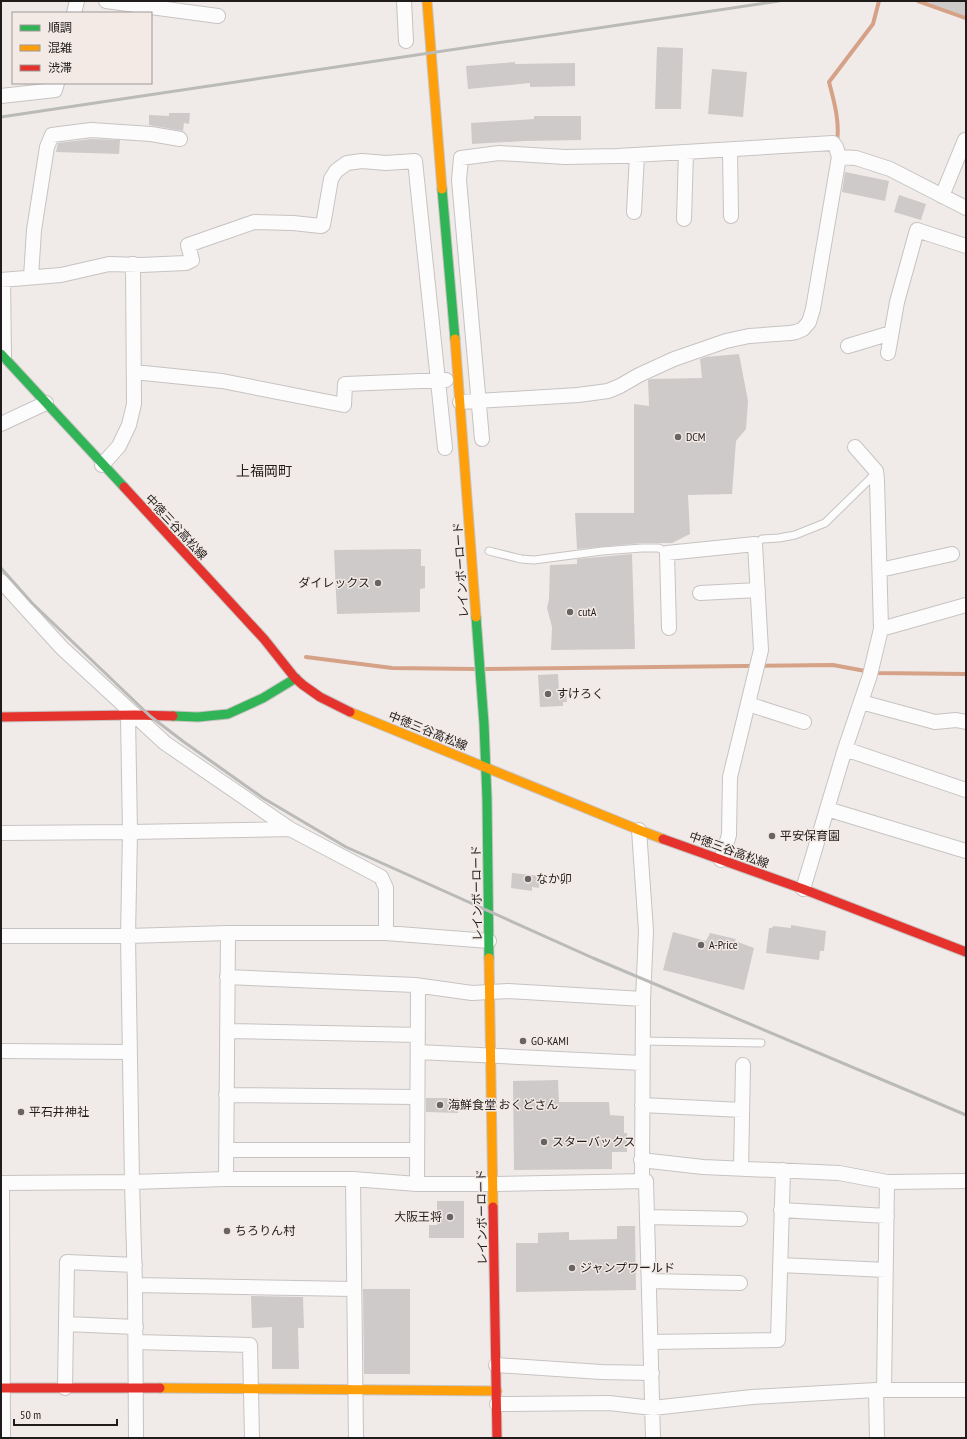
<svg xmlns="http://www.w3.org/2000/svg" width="967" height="1439" viewBox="0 0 967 1439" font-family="'PT Sans Narrow','Noto Sans JP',sans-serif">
<rect width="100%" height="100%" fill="#f0ebe9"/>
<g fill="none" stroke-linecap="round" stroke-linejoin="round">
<path stroke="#d5a288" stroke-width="4" d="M918,1L966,18
M837,141C840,122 834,101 829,82L873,24L879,1
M306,657L392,668L475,669
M486,669L833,665L876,673L966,674"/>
</g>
<path fill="#cecac9" d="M929,1H966V16L929,3Z
M657,47L683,48L681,109H655Z
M515,62V64L575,63V86L530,87V83L468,89L466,66Z
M712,69L747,72L743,117L708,114Z
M169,113H190L189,124L184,123L183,131L149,125V115L169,116Z
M534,116H581V140L525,141L472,144L471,123L534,119Z
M91,139L120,140L119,154L56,152L58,143Z
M845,172L889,181L885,201L842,192Z
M899,195L926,204L921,220L894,212Z
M739,354L748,401L746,429L736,441L732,494L688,495L690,534L672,543H642L577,549L575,513H634V404L649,406L648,380L651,379L702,378L700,359L706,357Z
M421,549V566H425V588L420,589V612L337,614L334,550Z
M632,554L635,649L551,650L552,627L547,608L549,599L550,565L577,564V559Z
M558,674L559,691H566L567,702H563V706L540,707L538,675Z
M512,873L540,876L539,888L532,887V891L511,888Z
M791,925L826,931L824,951H820L819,960L766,953L769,928H772L773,926L791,928Z
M673,932L706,941L710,933L736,939L735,941L754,948L744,990L663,970Z
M558,1080L559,1102H609L610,1115L624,1116V1133H627V1152H612V1169L514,1170L513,1081Z
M426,1098H458V1113L426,1112Z
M437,1201H464V1238H429V1225H437Z
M617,1226H635L636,1290L516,1292V1243H538V1233L569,1232V1240L617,1239Z
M363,1289H410V1374H364Z
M251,1296L303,1297L304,1328H298L299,1369H272V1327L252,1328Z"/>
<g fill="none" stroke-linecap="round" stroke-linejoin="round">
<defs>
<path id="lane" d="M755,544L762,539L779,538L795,535L825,523L869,480L876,472
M489,551L521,559L534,560L602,551L642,548H659L667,553
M642,1041L761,1043"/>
<path id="street" d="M106,1L218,16
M404,1L406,41
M74,13L77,1
M1,96L55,90L57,83
M730,150L731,216
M839,157L856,158L890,169L966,208
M942,196L965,140
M634,212L637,155
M684,219L686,152
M31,277L34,230L47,147L52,135L91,130L151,134L180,139
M1,280L61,275L109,264L141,265L186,263L192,260L188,245L254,222L293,223L321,226L323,225L331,179L336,171L347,163L362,161L386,163L415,161L445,448
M3,280L4,356
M848,346L891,333
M888,353L897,302L917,230L966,246
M134,372L222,381L344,405L345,384L446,380
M460,402L578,395L608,391L620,386L639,375L674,359L726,341L749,336L790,333L796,332L803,329L809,322L813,309L839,157L836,147L833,143L618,156L565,157L499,153L461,158L459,180L482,439
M1,424L46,403
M102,465L119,446L129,425L134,404L133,264
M880,570L952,554
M1,581L62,648L165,743L290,829L381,877L386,888V933
M700,593L758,590
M669,628L667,553L755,544L761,650L730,777L729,835L721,860
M881,629L966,605
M861,702L935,722L956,720L966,722
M748,704L804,722
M128,716L130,832L128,936L132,1182L135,1285L136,1438
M845,749L966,790
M827,809L966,851
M639,830L646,931L643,999L642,1181
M1,833L130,832L290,829
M803,889L845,749L870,675L881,629L877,480L876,471L855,447
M1,936H128L228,933H386L489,941
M227,977L415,985L472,993L508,991L643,999
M227,1031L418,1035
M1,1051L130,1052
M418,1052L642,1063
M226,1095L417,1097
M642,1105L742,1110
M226,1150H416
M641,1160L703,1167L839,1173L887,1182L966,1181
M741,1169L743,1065
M226,1179L228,933
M353,1179L356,1438
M1,1183L132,1182L226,1179H353L417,1184H493L646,1181L653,1438
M2,1183L3,1438
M417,1184L418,986
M781,1210L887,1216
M647,1217L740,1219
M780,1265L886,1270
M649,1281L740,1283
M135,1285L353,1289
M66,1324L136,1327
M136,1342L250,1345L252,1438
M651,1342L778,1340L783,1170
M496,1365L601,1372L652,1373
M65,1388L67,1262L135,1265
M876,1390L877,1438
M884,1390L887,1182
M497,1404L609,1403L653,1408L752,1397L876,1390H966"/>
<path id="fast" d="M442,189L455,339
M1,354L124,487
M476,617L484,724L487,799L489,958
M173,716L198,717L228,714L263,698L296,678"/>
<path id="slow" d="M427,1L442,189
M455,339L476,617
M350,712L639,830L663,839
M489,958L493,1207
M160,1388L497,1391"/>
<path id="jam" d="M124,487L264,639L295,678L303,685L320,697L350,712
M1,717L135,715L173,716
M663,839L803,889L966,952
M493,1207L497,1438
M1,1388H160"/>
</defs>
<use href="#lane" stroke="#c7c3c2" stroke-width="9"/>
<use href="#street" stroke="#c7c3c2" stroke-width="16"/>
<use href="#fast" stroke="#c7c3c2" stroke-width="11"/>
<use href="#slow" stroke="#c7c3c2" stroke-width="11"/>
<use href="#jam" stroke="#c7c3c2" stroke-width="11"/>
<use href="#lane" stroke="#fdfcfc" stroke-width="7"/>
<use href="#street" stroke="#fdfcfc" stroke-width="14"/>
<use href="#fast" stroke="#30b455" stroke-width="9"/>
<use href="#slow" stroke="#ff9f0a" stroke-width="9"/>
<use href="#jam" stroke="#e5322d" stroke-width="9"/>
<path stroke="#babab9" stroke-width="3" d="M1,117L779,1
M1,568L32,603L150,716L184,742L263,798L346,847L593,958L966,1115"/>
</g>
<g fill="#686463" stroke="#f3eae6" stroke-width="1.5">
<circle cx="678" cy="437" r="4"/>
<circle cx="378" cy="583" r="4"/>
<circle cx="570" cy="612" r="4"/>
<circle cx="548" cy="694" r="4"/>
<circle cx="772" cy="836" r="4"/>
<circle cx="528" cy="879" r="4"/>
<circle cx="701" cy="945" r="4"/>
<circle cx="523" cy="1041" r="4"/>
<circle cx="440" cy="1105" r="4"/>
<circle cx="21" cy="1112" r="4"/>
<circle cx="544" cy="1142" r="4"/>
<circle cx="450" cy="1217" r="4"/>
<circle cx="227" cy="1231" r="4"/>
<circle cx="572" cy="1268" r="4"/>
</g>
<g text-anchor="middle" stroke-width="3" stroke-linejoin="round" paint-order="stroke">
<g font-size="12" fill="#1f1c1b" stroke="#f3eae6" text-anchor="start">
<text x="686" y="441">DCM</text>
<text x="370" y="587" text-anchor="end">ダイレックス</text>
<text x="578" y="616">cutA</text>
<text x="556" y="698">すけろく</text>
<text x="780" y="840">平安保育園</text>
<text x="536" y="883">なか卯</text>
<text x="709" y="949">A-Price</text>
<text x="531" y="1045">GO-KAMI</text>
<text x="448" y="1109">海鮮食堂 おくどさん</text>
<text x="29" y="1116">平石井神社</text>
<text x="552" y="1146">スターバックス</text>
<text x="442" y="1221" text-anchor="end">大阪王将</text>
<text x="235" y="1235">ちろりん村</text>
<text x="580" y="1272">ジャンプワールド</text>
</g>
<g font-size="12" fill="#1f1c1b" stroke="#f3eae6">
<text transform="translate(176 527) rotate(47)" y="4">中徳三谷高松線</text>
<text transform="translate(461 570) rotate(-94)" y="4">レインボーロード</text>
<text transform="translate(428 731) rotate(22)" y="4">中徳三谷高松線</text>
<text transform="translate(729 850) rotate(20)" y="4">中徳三谷高松線</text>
<text transform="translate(477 893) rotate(-91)" y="4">レインボーロード</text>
<text transform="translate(482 1217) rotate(-91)" y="4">レインボーロード</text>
</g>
<g font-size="14" fill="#1f1c1b" stroke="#f3eae6">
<text x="264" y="476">上福岡町</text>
</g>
</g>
<rect width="967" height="1439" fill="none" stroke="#1f1c1b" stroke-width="4"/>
<rect x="12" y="12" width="140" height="72" fill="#f3eae6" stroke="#9e9895"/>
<rect x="20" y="25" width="20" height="6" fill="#30b455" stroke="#9e9895"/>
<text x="48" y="32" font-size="12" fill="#1f1c1b">順調</text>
<rect x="20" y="45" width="20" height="6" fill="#ff9f0a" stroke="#9e9895"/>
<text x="48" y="52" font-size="12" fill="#1f1c1b">混雑</text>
<rect x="20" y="65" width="20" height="6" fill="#e5322d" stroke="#9e9895"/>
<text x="48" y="72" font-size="12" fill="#1f1c1b">渋滞</text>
<path d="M14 1419v6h103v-6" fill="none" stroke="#1f1c1b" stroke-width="2"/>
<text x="20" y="1419" font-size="12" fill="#1f1c1b" stroke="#f3eae6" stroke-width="3" paint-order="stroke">50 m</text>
</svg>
